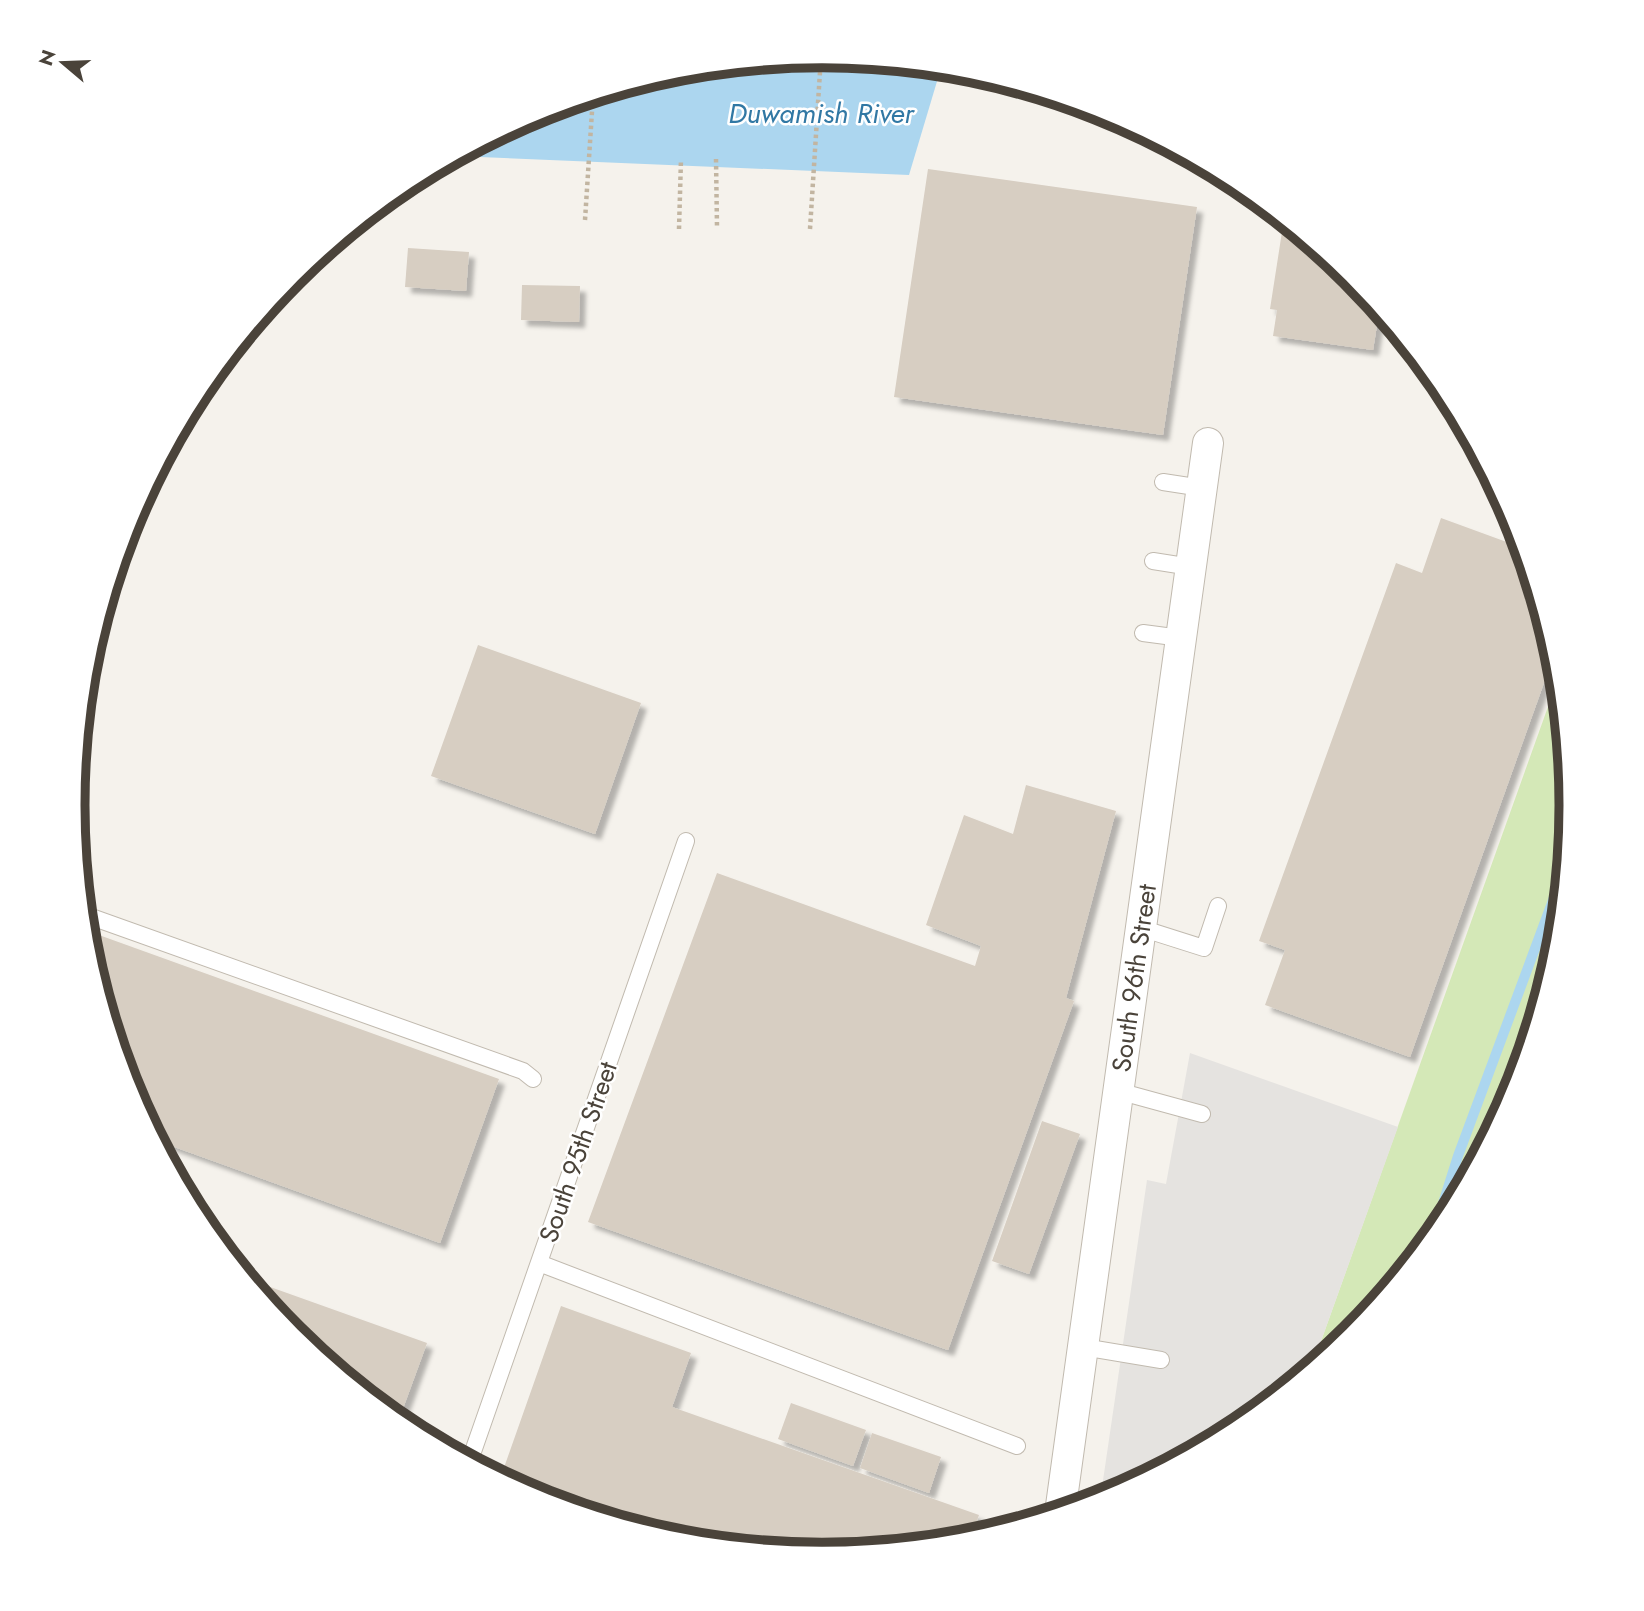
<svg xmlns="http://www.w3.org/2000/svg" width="1644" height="1611" viewBox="0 0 1644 1611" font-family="Jost,sans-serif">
<defs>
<filter id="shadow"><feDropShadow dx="6" dy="6" stdDeviation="2" flood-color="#0004"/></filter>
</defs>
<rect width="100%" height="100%" fill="#f5f2ec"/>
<path fill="#d4e8b7" d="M1559,676L1571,806L1557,952L1514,1093L1445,1222L1352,1336L1311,1369Z"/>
<path fill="#e5e3e0" d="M1190,1053L1398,1127L1311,1369L1238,1429L1100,1501L1147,1180L1166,1184Z"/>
<path fill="#acd6ef" d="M822,56L941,68L909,175L455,156L536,113L676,70Z"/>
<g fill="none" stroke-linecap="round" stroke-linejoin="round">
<path stroke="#acd6ef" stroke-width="10" d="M1432,1238L1458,1156L1566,865"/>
</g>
<path fill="#d7cec2" filter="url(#shadow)" d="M928,169L1197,207L1163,435L894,397Z
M1284,219L1352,276L1389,321L1388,327L1377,325L1373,350L1273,336L1277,310L1270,309Z
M408,248L469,252L466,291L405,287Z
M522,285L580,286L579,322L521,320Z
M1441,518L1523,548L1555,652L1410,1057L1265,1005L1285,950L1259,941L1396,563L1422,573Z
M478,645L641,703L595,834L431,776Z
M1026,785L1116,811L1066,998L1074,1001L948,1350L588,1222L717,873L975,966L981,946L926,925L964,815L1013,834Z
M85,930L499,1079L440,1243L155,1140L129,1092L87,951Z
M1042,1121L1080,1134L1029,1274L992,1261Z
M245,1278L427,1343L398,1422L292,1335Z
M561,1306L691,1353L672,1407L979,1515L970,1540L822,1555L675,1541L535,1498L500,1479Z
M791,1403L866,1430L853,1466L778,1439Z
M872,1433L941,1457L929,1493L860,1468Z"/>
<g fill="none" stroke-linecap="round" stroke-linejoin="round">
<defs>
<path id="lane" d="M1163,482L1202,488
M1153,561L1191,567
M1143,633L1181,638
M83,914L523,1071L533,1079
M1141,928L1204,948L1218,906
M1118,1091L1202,1114
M539,1263L1017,1446
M1083,1347L1161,1360
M469,1463L686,841"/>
<path id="street" d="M1060,1513L1208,443"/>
</defs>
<use href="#lane" stroke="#c1baaf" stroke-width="18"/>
<use href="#street" stroke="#c1baaf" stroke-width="32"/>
<path stroke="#c2b5a1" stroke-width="4.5" stroke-dasharray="3.5 3.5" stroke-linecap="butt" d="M716,159L717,227
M585,220L593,96
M679,229L681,159
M810,229L821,56"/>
<use href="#lane" stroke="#fff" stroke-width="16"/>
<use href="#street" stroke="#fff" stroke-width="30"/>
</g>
<g text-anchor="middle" stroke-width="5" stroke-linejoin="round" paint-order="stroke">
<g font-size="26" fill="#4a433a" stroke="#fff">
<text transform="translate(1134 978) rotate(-82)" y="9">South 96th Street</text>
<text transform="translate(578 1152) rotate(-71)" y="9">South 95th Street</text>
</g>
<g font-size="28" font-style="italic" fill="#3178a4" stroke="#fff">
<text x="821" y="123">Duwamish River</text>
</g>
</g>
<path d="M0 0H1644V1611H0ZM85 805a737 737 0 1 1 1474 0a737 737 0 1 1-1474 0Z" fill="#fff" fill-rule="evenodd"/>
<path fill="none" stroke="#4a433a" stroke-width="9" d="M85 805a737 737 0 1 1 1474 0a737 737 0 1 1-1474 0Z"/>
<g transform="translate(63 63) rotate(289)" stroke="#ffffff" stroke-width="5" paint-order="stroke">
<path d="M0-5L12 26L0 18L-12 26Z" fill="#4a433a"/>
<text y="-10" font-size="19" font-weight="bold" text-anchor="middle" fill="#4a433a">N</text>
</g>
</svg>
